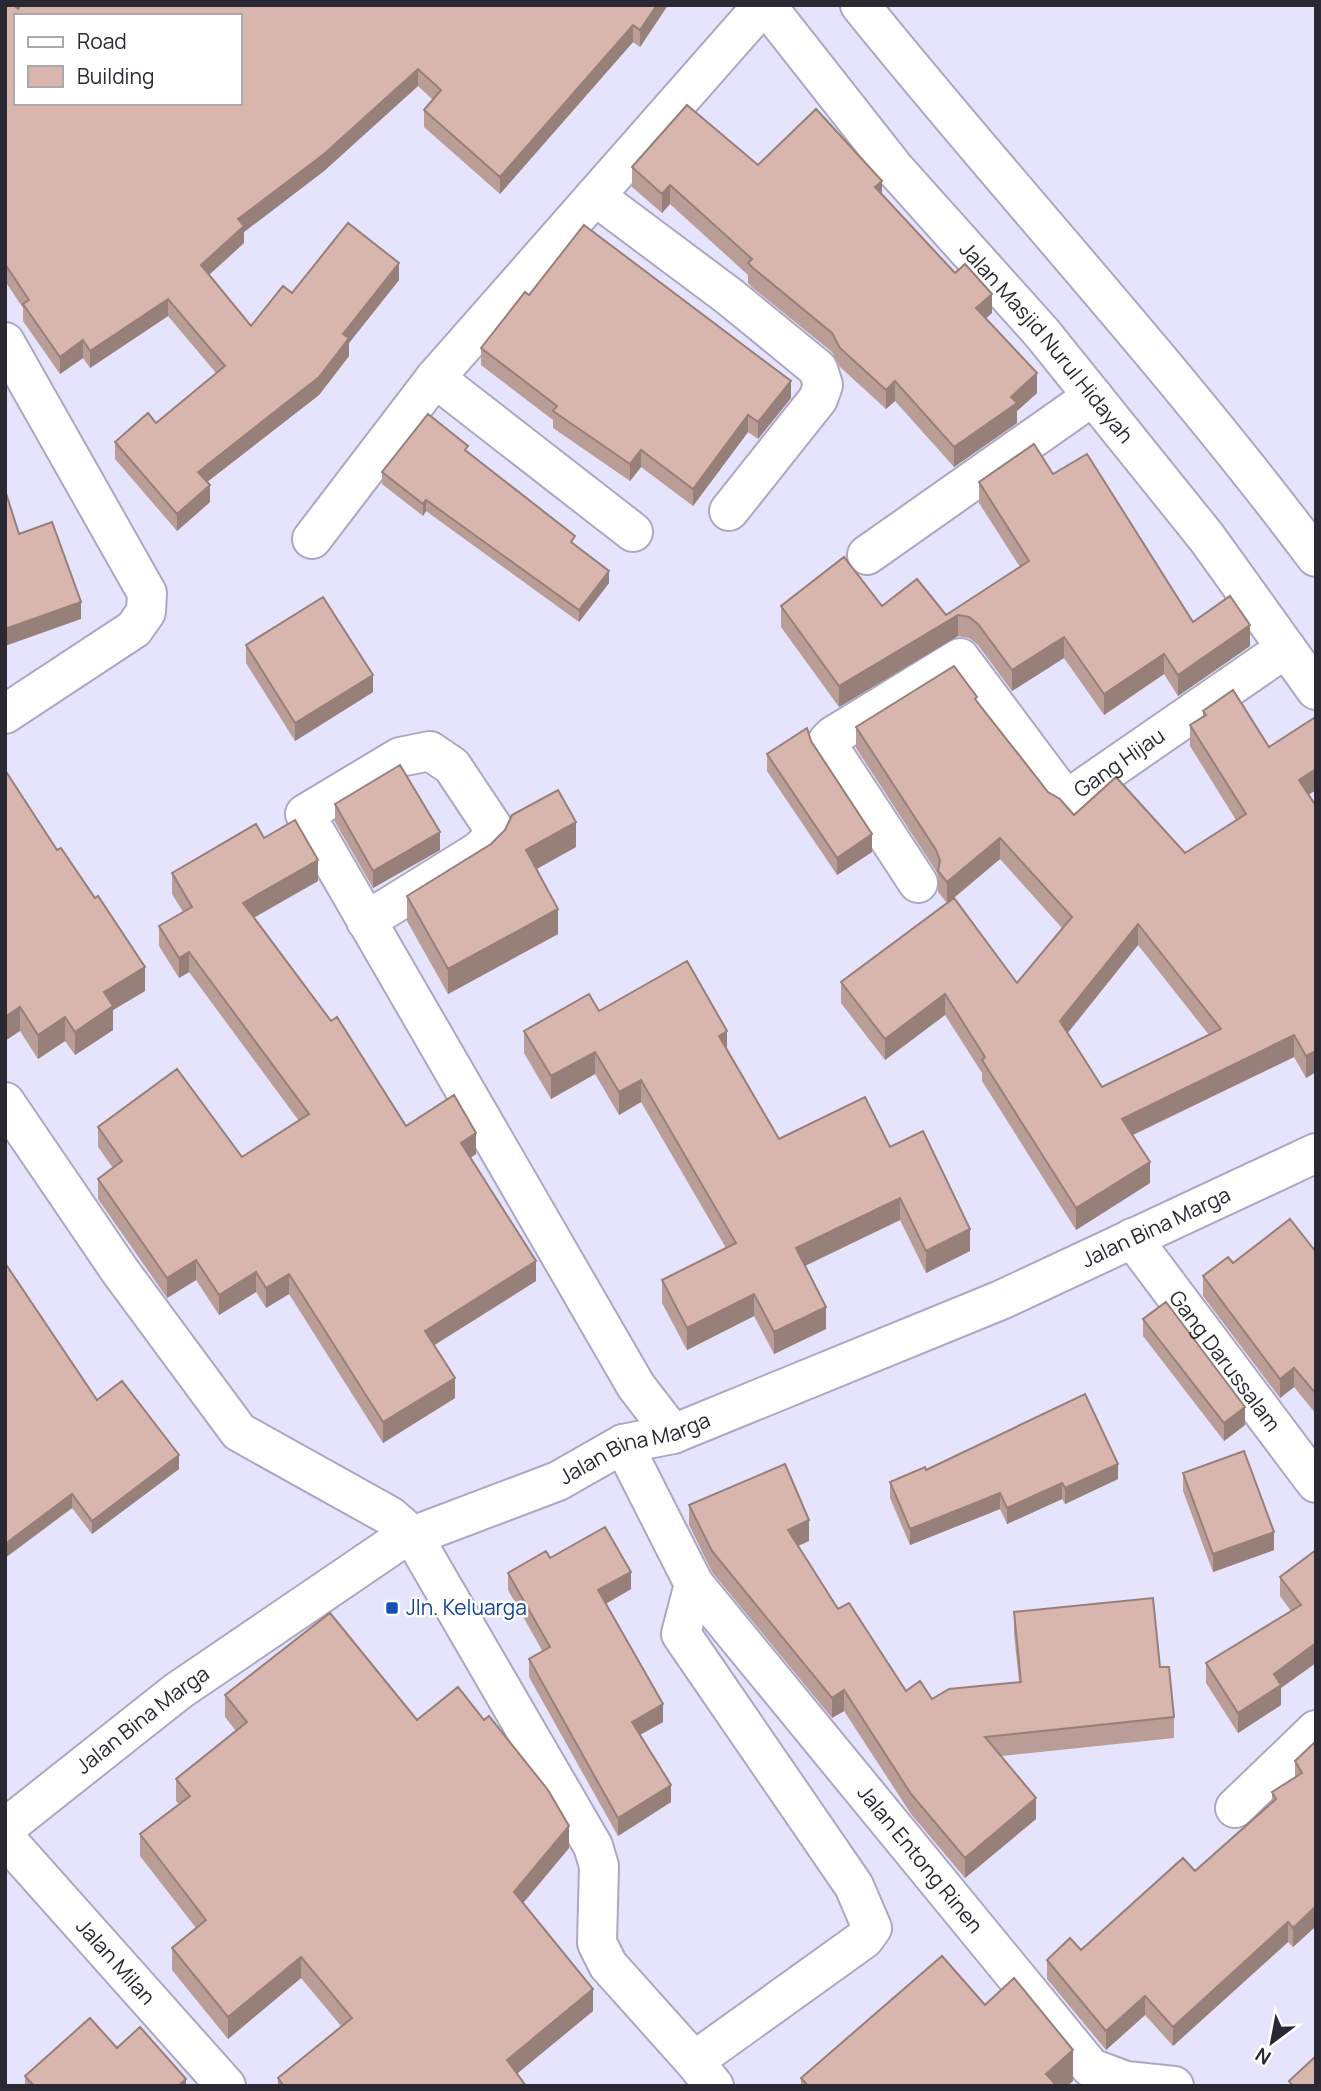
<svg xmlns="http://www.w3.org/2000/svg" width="1321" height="2091" viewBox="0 0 1321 2091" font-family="Manrope,sans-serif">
<rect width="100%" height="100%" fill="#e6e3fc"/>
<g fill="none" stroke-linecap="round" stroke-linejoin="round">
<defs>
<g id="minor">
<path id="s1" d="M766,5L895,169L1042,333L1207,538L1316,690"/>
<path d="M860,5C1010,191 1173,366 1316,557"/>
<path d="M595,196L730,297L818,369L823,385L818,399L729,511"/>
<path d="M5,342L147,593L146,612L134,629L5,714"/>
<path d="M435,378L633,532"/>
<path d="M312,539L435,378L763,5"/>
<path d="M867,555L1093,396"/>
<path id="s2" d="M918,883L829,747L828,741L833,736L960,658L1066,800L1286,648"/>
<path d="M366,921L479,851L490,840L492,826L452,766L430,751L400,757L305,814L636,1386L673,1434"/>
<path d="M5,1102L120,1271L239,1432L390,1516L413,1536L593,1846L599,1866L597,1943L608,1965L694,2061"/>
<path id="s3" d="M1132,1238L1316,1483"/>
<path id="s4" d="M623,1444L694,1584L1091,2068L1126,2081L1174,2086"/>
<path d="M694,1584L681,1634L854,1886L872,1928L864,1939L694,2061L714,2086"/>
<path d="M1235,1808L1316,1730"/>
<path id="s5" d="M5,1828L178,1691L397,1542L558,1481L623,1444L673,1434L1001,1300L1316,1153"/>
<path id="s6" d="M5,1838L226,2086"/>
</g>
</defs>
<use href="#minor" stroke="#aba7c4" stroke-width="42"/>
<use href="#minor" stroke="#fff" stroke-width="38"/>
</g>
<path fill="#ba9d96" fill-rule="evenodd" d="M5,5L18,9L668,5L640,47L633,42L500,194L424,127V110L433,100L418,86L324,171L244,232V243L209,275L251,326L292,293L399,280L349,343V356L319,395L207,482L210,502L177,531L115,459V442L156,423L216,373L168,316L90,368L83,358L60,374L23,321V308L5,281Z
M758,165L882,194L992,313L986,318L1037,393L1017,411V423L954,467L895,401L886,409L840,367L832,352L753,288L748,283V275L670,204L662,213L632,187V167Z
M1316,224V258L1315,257V225Z
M529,295L791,398L758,439L748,432L693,506L641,467L630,481L553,428V420L481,365V348Z
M468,453L575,545L609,583L579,622L426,511L423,516L382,484V472Z
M1053,474L1193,622L1250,646L1178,696L1164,674L1104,715L1064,658L1012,691L978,645L969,638L958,636L839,707L781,627V606H882L946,615L1020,567L979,503V482Z
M246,645L373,692L295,741L246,663Z
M977,702L1048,792L1074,815L1185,853L1236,820L1190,746V725L1203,716V711L1269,747L1316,720V790L1308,795L1316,806V1072L1306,1078L1294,1057L1133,1135L1150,1183L1076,1230L982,1081V1073L945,1015L885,1060L841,1003V982L947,903L938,892V876L936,871L856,748V727ZM1000,859L1062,928L1017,983L953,899ZM1138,945L1209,1035L1102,1087L1068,1033Z
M811,741L872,852L837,875L767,771V754Z
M5,770L145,991L113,1010V1030L75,1055L65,1041L38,1059L20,1031Z
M335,804L440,850L373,888L335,822Z
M264,838L318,881L253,917L406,1126L476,1154L470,1158L536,1281L434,1345L455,1398L383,1443L289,1294L266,1308L256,1292L219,1315L196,1280L167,1298L98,1199V1179L113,1168L98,1147V1127L242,1157L299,1121L189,972L179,978L159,946V926L183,912L172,894V873Z
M576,847L536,869L558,934L448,994L407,921V896Z
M599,1011L727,1050L779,1139L890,1147L970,1251L926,1273L900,1220L805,1266L826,1329L774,1354L754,1316L687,1350L662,1303V1280L726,1248L641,1102L619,1115L595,1074L551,1099L524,1053V1031Z
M1316,1252V1414L1294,1387L1280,1398L1203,1296V1276L1233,1263Z
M1143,1319L1245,1425L1224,1441L1143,1336Z
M97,1400L179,1469L92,1534L72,1508L5,1558Z
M926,1470L1118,1479L1065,1504L1062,1499L1007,1524L1000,1509L910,1545L890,1498V1482Z
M1183,1473L1274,1550L1213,1572L1183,1491Z
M689,1505L809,1541L798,1546L838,1609L906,1691L932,1699L1019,1682L1014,1633V1612L1160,1667L1174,1717V1738L1001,1756L1036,1819L965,1878L911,1814L844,1711L832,1718L712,1572L689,1525Z
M1316,1550L1281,1688V1705L1238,1733L1206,1683V1663L1291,1611L1280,1596V1577Z
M550,1558L631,1589L606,1604L663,1722L640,1735L671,1802L618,1836L529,1677V1659L543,1652L508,1590V1573Z
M225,1695L417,1720L569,1848L523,1903L593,2011L517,2073L526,2086H278V2078L341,2026L301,1978L228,2039L172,1970V1948L196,1928L140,1856V1834L179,1804L176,1801V1779L236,1731L225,1717Z
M1316,1741V1926L1293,1947L1288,1942L1173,2046L1145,2015L1106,2050L1047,1979V1960L1081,1950L1195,1871L1272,1802V1792L1295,1778V1761Z
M985,2005L1073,2081L1067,2086H801V2078Z
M117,2048L186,2086H25V2076Z"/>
<path fill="#977f7a" d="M657,5H668L640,47V30Z
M633,25V42L500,194V177Z
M418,69V86L324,171L244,232V243L201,282V265L238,219Z
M882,181V200L875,187Z
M670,185V204L662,213V194Z
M399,263V280L349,343V356L319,395L198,489V472L343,334Z
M992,294V313L976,327V308Z
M168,299V316L90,368V351Z
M83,340V358L60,374V357Z
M1037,373V393L1017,411V423L954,467V447Z
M791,381V398L758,439V422Z
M895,381V401L886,409V390Z
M748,415V432L693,506V489Z
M641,450V467L630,481V464Z
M210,485V502L177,531V514Z
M426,500V511L423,516V504Z
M609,571V583L579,622V610Z
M81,602V619L5,646V629Z
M958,615V636L839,707V686Z
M1250,625V646L1178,696V675Z
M1064,637V658L1012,691V670Z
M1164,654V674L1104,715V694Z
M373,675V692L295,741V723Z
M1316,769V790L1299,801V780Z
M576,822V847L526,875V850Z
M440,832V850L373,888V871Z
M872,834V852L837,875V858Z
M1000,838V859L947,903V882Z
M318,860V881L243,924V903Z
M558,909V934L448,994V969Z
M1138,924V945L1060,1042V1021Z
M189,952V972L179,978V958Z
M145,967V991L113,1010V1030L75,1055V1032L104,992Z
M945,994V1015L885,1060V1039Z
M20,1007V1031L5,1041V1017Z
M65,1017V1041L38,1059V1035Z
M727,1031V1053L719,1036Z
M1294,1035V1057L1122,1140V1119Z
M1316,1051V1072L1306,1078V1056Z
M595,1052V1074L551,1099V1076Z
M641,1080V1102L619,1115V1092Z
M476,1133V1154L461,1164V1143Z
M1150,1162V1183L1076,1230V1208Z
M900,1198V1220L796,1270V1248Z
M970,1229V1251L926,1273V1251Z
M196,1260V1280L167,1298V1278Z
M536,1261V1281L425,1351V1331Z
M256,1272V1292L219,1315V1295Z
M289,1274V1294L266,1308V1288Z
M754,1294V1316L687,1350V1328Z
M826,1307V1329L774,1354V1332Z
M1294,1368V1387L1280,1398V1379Z
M455,1378V1398L383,1443V1422Z
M1245,1407V1425L1224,1441V1423Z
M179,1455V1469L92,1534V1521Z
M1118,1464V1479L1065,1504V1488Z
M1062,1483V1499L1007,1524V1508Z
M1000,1493V1509L910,1545V1529Z
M72,1494V1508L5,1558V1544Z
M809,1520V1541L788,1550V1530Z
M1274,1532V1550L1213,1572V1554Z
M631,1572V1589L598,1608V1590Z
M1316,1643V1663L1281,1688V1705L1238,1733V1713L1274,1674Z
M844,1690V1711L832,1718V1698Z
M663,1704V1722L632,1739V1722Z
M671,1785V1802L618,1836V1818Z
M1036,1798V1819L965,1878V1858Z
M569,1826V1848L514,1914V1892Z
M1316,1906V1926L1293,1947V1928Z
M1288,1922V1942L1173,2046V2027Z
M301,1957V1978L228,2039V2017Z
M593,1989V2011L507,2082V2060Z
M1145,1996V2015L1106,2050V2031Z
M1073,2050V2081L1067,2086H1046V2074Z
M186,2079V2086H178Z"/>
<path fill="#d8b6ae" stroke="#977f7a" stroke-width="2" fill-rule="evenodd" d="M5,5H14L18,9L21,5H657L640,30L633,25L500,177L424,110L441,90L418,69L324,154L238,219L244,226L201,265L251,326L283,286L292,293L348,223L399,263L343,334L349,338L319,377L198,472L210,485L177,514L115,442L148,413L156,423L225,366L168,299L90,351L83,340L60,357L23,304L29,300L5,264ZM16,16H240V103H16Z
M687,105L758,165L816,109L882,181L875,187L955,273L965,264L992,294L976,308L1037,373L1011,397L1017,403L954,447L895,381L886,390L840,348L832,333L753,268L748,263L752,259L670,185L662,194L632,167Z
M584,225L791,381L758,422L748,415L693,489L641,450L630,464L553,411L557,406L481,348L525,292L529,295Z
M428,414L468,446L465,450L575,536L571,542L609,571L579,610L426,500L423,504L382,472Z
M1034,444L1053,474L1087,454L1193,622L1230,596L1250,625L1178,675L1164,654L1104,694L1064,637L1012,670L978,624L969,617L958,615L839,686L781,606L844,557L882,606L917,579L946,615L1029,561L979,482Z
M5,490L19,534L52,522L81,602L5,629Z
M323,597L373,675L295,723L246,645Z
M954,666L977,697L975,699L1048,792L1060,799L1074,815L1116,777L1185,853L1246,814L1190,725L1206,715L1203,711L1233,690L1269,747L1314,718L1316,720V769L1299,780L1316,806V1051L1306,1056L1294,1035L1122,1119L1150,1162L1076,1208L982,1060L985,1057L945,994L885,1039L841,982L954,898L1017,983L1072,917L1000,838L947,882L938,871L940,860L936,850L856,727ZM1138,924L1221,1029L1102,1087L1060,1021Z
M807,728L811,741L872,834L837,858L767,754Z
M400,765L440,832L373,871L335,804Z
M5,770L57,850L61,848L95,898L98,896L145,967L104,992L113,1006L75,1032L65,1017L38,1035L20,1007L5,1017Z
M558,790L576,822L526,850L558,909L448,969L407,896L491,844L505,830L512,815Z
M295,820L318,860L243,903L331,1021L337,1017L406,1126L454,1095L476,1133L461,1143L536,1261L425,1331L455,1378L383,1422L289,1274L266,1288L256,1272L219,1295L196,1260L167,1278L98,1179L122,1161L98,1127L177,1069L242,1157L309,1114L189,952L179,958L159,926L192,907L172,873L256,824L264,838Z
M687,961L727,1031L719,1036L779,1139L865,1097L890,1147L923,1131L970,1229L926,1251L900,1198L796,1248L826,1307L774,1332L754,1294L687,1328L662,1280L736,1243L641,1080L619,1092L595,1052L551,1076L524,1031L589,994L599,1011Z
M1290,1219L1316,1252V1394L1294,1368L1280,1379L1203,1276L1228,1257L1233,1263Z
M5,1263L97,1400L122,1381L179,1455L92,1521L72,1494L5,1544Z
M1166,1302L1245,1407L1224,1423L1143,1319Z
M1085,1394L1118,1464L1065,1488L1062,1483L1007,1508L1000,1493L910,1529L890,1482L925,1467L926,1470Z
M1244,1451L1274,1532L1213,1554L1183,1473Z
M785,1464L809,1520L788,1530L838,1609L849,1603L906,1691L920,1681L932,1699L949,1689L1021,1682L1014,1612L1153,1598L1160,1667H1169L1174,1717L985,1737L1036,1798L965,1858L911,1794L844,1690L832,1698L712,1551L689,1505Z
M605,1527L631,1572L598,1590L663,1704L632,1722L671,1785L618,1818L529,1659L550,1647L508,1573L546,1551L550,1558Z
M1316,1550V1643L1274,1674L1281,1685L1238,1713L1206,1663L1301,1605L1280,1577Z
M330,1613L417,1720L458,1687L484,1720L489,1716L548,1790L569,1826L514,1892L593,1989L507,2060L526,2086H284L278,2078L352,2018L301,1957L228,2017L172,1948L206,1920L140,1834L190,1796L176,1779L247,1722L225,1695Z
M1316,1741V1906L1293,1928L1288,1922L1173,2027L1145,1996L1106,2031L1047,1960L1070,1938L1081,1950L1183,1858L1195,1871L1276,1799L1272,1792L1302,1773L1295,1761Z
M942,1956L985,2005L1014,1978L1073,2050L1046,2074L1057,2086H808L801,2078Z
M90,2018L117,2048L140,2027L186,2079L178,2086H34L25,2076Z
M1316,2056V2086H1293L1289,2081Z"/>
<rect fill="#1a4fb4" stroke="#fff" stroke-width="2.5" x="385" y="1601" width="14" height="14" rx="3.5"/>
<g text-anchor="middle" stroke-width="5" stroke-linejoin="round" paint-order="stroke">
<g font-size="21" fill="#292833" stroke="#fff">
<text dy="7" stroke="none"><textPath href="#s1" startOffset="439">Jalan Masjid Nurul Hidayah</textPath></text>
<text dy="7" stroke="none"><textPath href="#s2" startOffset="567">Gang Hijau</textPath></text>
<text dy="7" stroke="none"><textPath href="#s5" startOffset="1309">Jalan Bina Marga</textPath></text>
<text dy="7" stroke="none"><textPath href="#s3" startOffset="154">Gang Darussalam</textPath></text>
<text dy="7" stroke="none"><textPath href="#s5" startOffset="742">Jalan Bina Marga</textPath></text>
<text dy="7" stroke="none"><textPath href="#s5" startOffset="175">Jalan Bina Marga</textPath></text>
<text dy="7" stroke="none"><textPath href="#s4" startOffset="513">Jalan Entong Rinen</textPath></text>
<text dy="7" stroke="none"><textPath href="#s6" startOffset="166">Jalan Milan</textPath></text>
</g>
<g font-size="21" fill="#164399" stroke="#fff" text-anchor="start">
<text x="406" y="1615">Jln. Keluarga</text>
</g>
</g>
<rect width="1321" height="2091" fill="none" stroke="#292833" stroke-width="14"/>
<rect x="14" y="14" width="228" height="91" fill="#ffffff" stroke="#a9a9ad" stroke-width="2"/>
<rect x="28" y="37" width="35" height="10" fill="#ffffff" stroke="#a9a9ad" stroke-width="2"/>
<text x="77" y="49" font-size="21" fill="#292833">Road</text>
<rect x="28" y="66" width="35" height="21" fill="#d8b6ae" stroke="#a9a9ad" stroke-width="2"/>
<text x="77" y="84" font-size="21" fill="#292833">Building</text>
<g transform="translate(1272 2042) rotate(212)" stroke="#ffffff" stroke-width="5" paint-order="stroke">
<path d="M0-5L12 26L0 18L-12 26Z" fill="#292833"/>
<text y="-10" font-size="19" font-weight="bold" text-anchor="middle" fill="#292833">N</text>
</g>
</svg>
